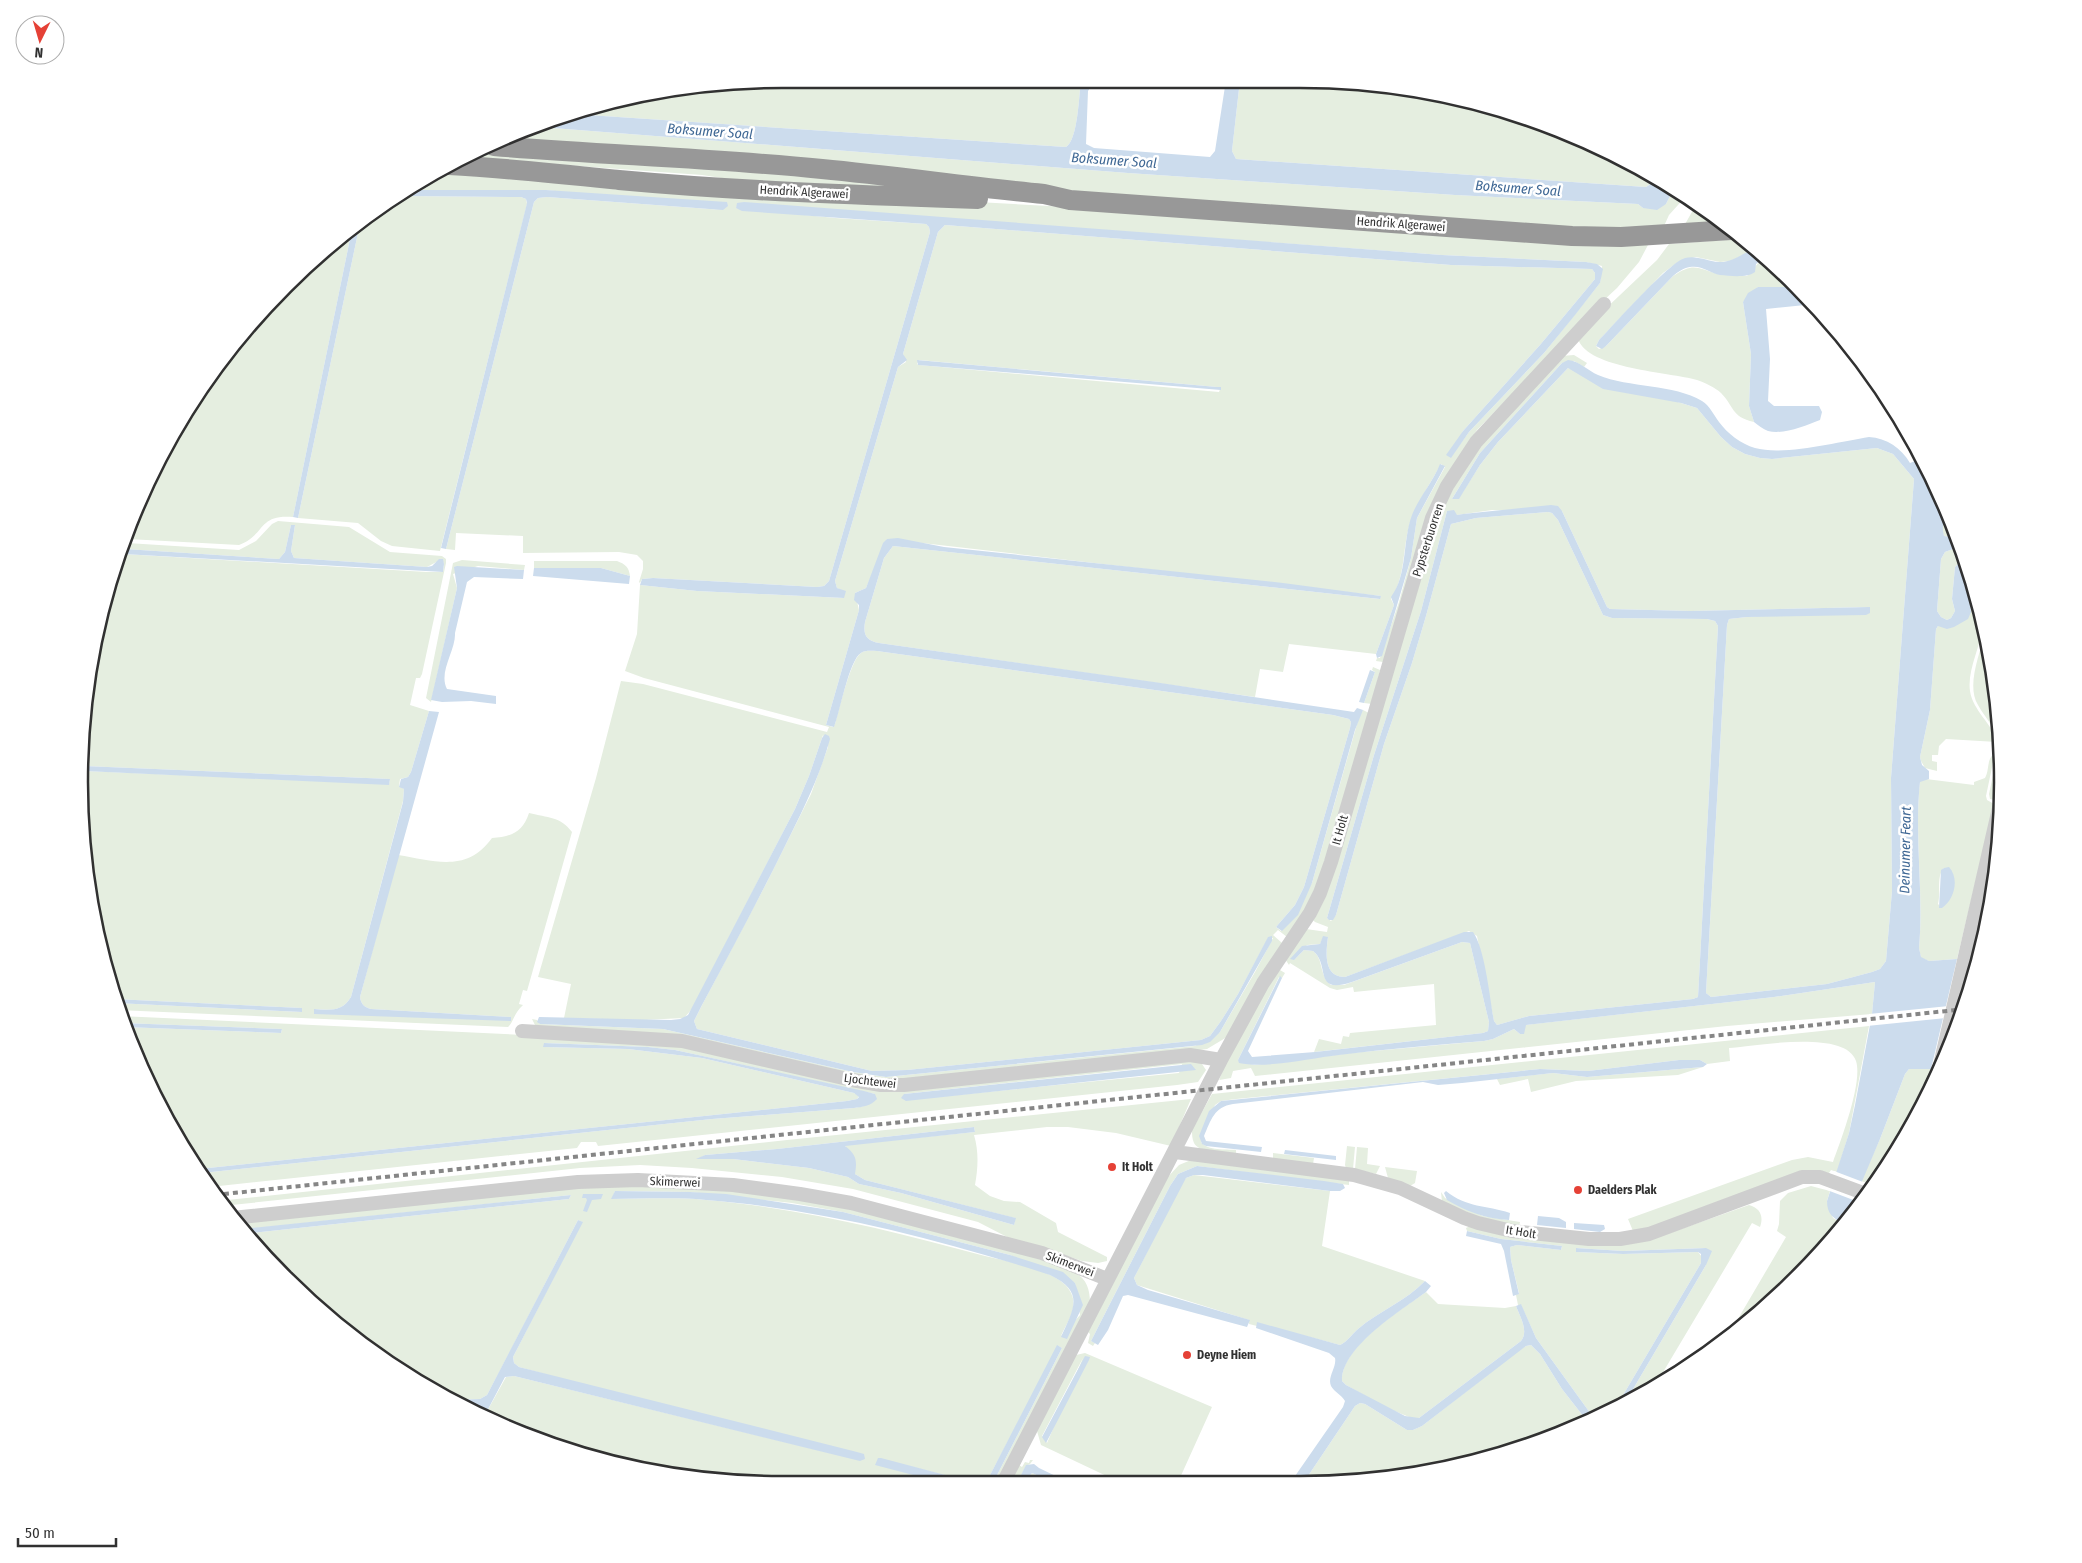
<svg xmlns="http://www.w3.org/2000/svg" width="2082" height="1563" viewBox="0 0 2082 1563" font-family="'Fira Sans Condensed',sans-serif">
<rect width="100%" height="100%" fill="#fff"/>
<path fill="#e5eee0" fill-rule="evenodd" d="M781,79L1081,80C1079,94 1078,140 1066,147L573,114L599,103Z
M1240,80H1346L1482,103L1570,132L1656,178L1654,182L1646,187L1236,159L1232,151Z
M540,127L1128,173L1455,195L1638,204L1643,208L1666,204L1674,188L1687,195L1669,215L1664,226L1581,228L1006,186L509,140Z
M478,153L547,159L652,160L944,187H780L702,175L466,158Z
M438,172L1049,206L1565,244L1648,245L1639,262L1617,288L1589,314L1477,430L1450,472L1383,662L1376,661L1377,658H1380L1399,602L1411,558L1417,518L1445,467L1441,464C1431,482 1416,505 1410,523C1402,549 1406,576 1391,599L1394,605L1376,654L1289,644L1283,672L1260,669L1255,697L879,643C866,640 863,635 865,622L884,558L893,546L1361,597L1379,599L1381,596L887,539L866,588L855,593L859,610L826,725L833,727L835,724C839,710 851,659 861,653C865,650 872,651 877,651L1333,715L1349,719L1351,722L1350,728L1304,887L1295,905L1276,927L1281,931L1312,883L1359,717L1363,710L1369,713L1324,869L1308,905L1287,937L1278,930L1273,935L1282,943L1227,1037L1207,1049L1177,1053L882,1082L681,1039L537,1029L532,1019L537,1020L540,1024L663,1029L853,1072L886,1077L1195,1046L1220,1032L1255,972L1273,938H1268L1238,994L1221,1021L1210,1036L1201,1040L907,1070L872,1071L697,1029L694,1021L701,1007L766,884L811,794L828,747L823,735L809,776L795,809L692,1009L684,1018L643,1020L564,1018L571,984L538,977L596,778L621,681L643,684L827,732L829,727L644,678L625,671L637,634L640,585L697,591L844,598L841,590L837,588L835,581L898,367L906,362L903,354L938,232L945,225L1451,265L1592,269L1595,273V279L1540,345L1463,431L1450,458L1469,432L1544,353L1600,283L1602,266L1586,262L1442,255L738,203L736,208L835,218L926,224L929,227L930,232L829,581L824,586L817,587L653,578L642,579L640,583L639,582L643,569V561L637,555L619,552L523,553V536L456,533L455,550L446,549L534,202L538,198L547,197L723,210L546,190H408L430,173ZM919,360L1217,387H1221L1219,392L919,365L917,364Z
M399,196L521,197L526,199L527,204L440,551L392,546L381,541L358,523L298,518L359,228Z
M1697,203L1720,221L1684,226Z
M351,234L293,517C257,514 266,535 239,545L128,539L151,470L197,391L284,285Z
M1741,239L1755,249L1731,261L1720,262L1696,257L1678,262L1663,273L1599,340L1596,346L1599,349L1606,346L1673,276C1694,262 1697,268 1718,274C1727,276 1738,275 1747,276L1760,261L1768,260L1799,287H1758L1743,302L1751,354L1749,406L1754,422C1731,417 1734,406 1721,393C1716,388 1704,382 1697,380C1670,372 1588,369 1578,339L1601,313L1657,260L1669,244Z
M1574,355L1587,363L1584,367L1574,361L1562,363L1480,453L1452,499L1459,498L1480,465L1498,442L1568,368L1697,408L1721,437L1732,447L1745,454L1760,458L1772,459L1877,448L1893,454L1914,479L1891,778L1892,891L1886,961L1880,969L1872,972L1827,984L1711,997L1706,993L1727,625L1729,619L1747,617L1870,607L1691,611L1610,609L1607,607L1562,511L1492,510L1457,515L1447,511L1421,611L1374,755L1327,918L1331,921L1336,915L1384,744L1412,663L1426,616L1451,524L1476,518L1548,512L1552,513L1558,520L1603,615L1612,618L1707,619L1715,621L1718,626L1698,997L1693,999L1529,1016L1497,1025L1494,1021L1477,936L1469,931L1345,977C1323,977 1326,952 1328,937L1323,938L1320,944L1307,945L1294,960L1304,950L1313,951C1324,959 1319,976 1331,985H1344L1462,942L1470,943L1489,1022L1488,1031L1483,1033L1314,1052L1319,1039L1341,1044L1343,1036L1349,1037L1350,1033L1436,1025L1434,984L1354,992L1353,987L1337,990L1330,988L1290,963L1289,965L1285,959L1306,929L1327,932L1328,927L1315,922L1312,919L1438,518L1455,485L1483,443L1561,356Z
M1944,507L1956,538L1944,536L1942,531Z
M278,521L349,527L390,552L442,556L446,559V563L422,674L420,678H416L410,705L429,711L411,772L408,777L400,779L399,786L404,789L403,801L351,997C342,1012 330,1010 315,1009L314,1013L511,1017L371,1009C364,1007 361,1004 360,997L398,855C435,861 467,873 492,838C511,837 523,832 529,813C548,818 560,816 572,832L527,991L523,990L519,1004L523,1005C514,1013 513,1023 508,1027L117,1010L115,1003L302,1012V1008L114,999L80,828L84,771L389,784L390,779L84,766L92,645L123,554L427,572H443L444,564L442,559L427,567L294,558L291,551L295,525H291L285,552L279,559L125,549L127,543L239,550L256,541L272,524Z
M1953,549L1957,551L1960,555L1959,563L1955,567L1952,599L1955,611L1951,618L1947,620L1941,617L1937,611L1941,559L1945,552Z
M462,560L525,565L524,570L478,566L453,574L457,588L431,702L426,698L453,563Z
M534,561H617C625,564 629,567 630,576L601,568H534Z
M1971,578C1977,593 1985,611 1983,627C1980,647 1967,671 1970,691C1973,711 1992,723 1997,742L1946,739L1939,746L1938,755H1932V761L1937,762V771L1925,768L1921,761L1920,757L1930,710L1936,629L1938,626H1943L1971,612L1970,603Z
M1985,633L2002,736L2000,742C1996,728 1985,718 1978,705C1966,685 1980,654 1985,633Z
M1373,667L1380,670L1372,704L1364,703L1375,672L1372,670Z
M1998,752L2001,755L2000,778L1995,800L1990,799L1989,794Z
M1995,753L1986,796L1987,800L1994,804L1957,959L1929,961L1921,958L1919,948C1924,892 1914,837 1920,781L1926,779L1974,785V782L1985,778C1990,769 1986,759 1995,753ZM1944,868L1942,908L1938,904C1941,893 1936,876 1944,868Z
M1998,838C1997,872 1992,922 1975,952H1973Z
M1280,970L1285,973L1282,978L1279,977L1238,1060L1254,1065L1262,1064L1351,1053L1484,1041L1493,1039L1514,1029L1520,1034L1525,1025L1774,997L1875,982L1872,1014L1727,1026L1255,1076L1251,1068L1233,1071L1231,1078L1219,1080L1225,1065L1271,979Z
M120,1016L655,1041L853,1084L1200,1061L1206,1070L1198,1082L1177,1085L598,1146L596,1142H581L577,1148L210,1187L202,1173L712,1119L854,1108L864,1106L875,1094L675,1050L648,1047L544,1043V1047L628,1049L702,1058L854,1093L859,1096L857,1099L847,1101L199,1169L151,1093L124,1027L281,1033L282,1029L122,1023ZM1182,1064L1179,1073L906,1100L904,1094Z
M1869,1026L1849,1133L1837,1172L1831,1170L1829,1173L1805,1170L1648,1228L1633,1231L1628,1219L1792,1160L1808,1157L1833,1162C1841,1140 1863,1082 1856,1061C1846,1029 1755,1046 1729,1048L1730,1061L1707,1064L1700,1060H1679L1588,1071L1540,1069L1236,1099L1221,1101L1215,1105L1201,1142C1208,1151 1226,1149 1236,1150V1154C1225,1152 1200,1154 1194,1143C1192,1139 1192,1134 1192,1130L1212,1094Z
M1703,1067L1678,1075L1576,1081L1531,1092L1528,1079L1500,1085L1497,1079L1553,1073L1587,1077Z
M1909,1069H1931L1924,1100L1909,1133L1869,1188L1866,1187L1867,1183L1861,1181L1880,1139L1905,1074Z
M1191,1099L1171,1146L1116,1133L1068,1127H1047L974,1135C979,1152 978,1168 975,1185L990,1196L1004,1201L1020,1202L1056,1223L1058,1232L1107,1257V1261L1098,1263L1082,1261L1056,1252L1009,1238L978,1222L853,1189L782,1177L692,1168L640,1165L580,1168L222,1206L218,1201L787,1140ZM974,1127L975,1132L845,1145L855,1174L865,1180L1015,1218L1014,1225L901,1193L859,1184L848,1177L809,1168L733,1159H698L705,1155L777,1149Z
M1347,1146L1355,1147L1353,1169L1346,1168L1345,1165Z
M1357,1147L1368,1148L1367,1164L1380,1166L1376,1174L1355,1169Z
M1273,1153L1314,1158L1313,1164L1273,1159Z
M1191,1160L1349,1179V1185L1197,1166L1178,1174L1170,1186L1091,1341L1095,1343L1093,1346L1088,1343L1090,1334L1088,1332L1166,1179L1179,1165Z
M1385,1167L1417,1171L1415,1183L1410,1186L1388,1178Z
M1194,1175L1330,1191L1322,1246L1425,1281C1406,1301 1379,1311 1358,1329C1351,1335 1348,1341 1340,1345L1257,1323V1326L1249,1324V1320L1137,1285L1134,1278L1181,1184L1186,1178Z
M1811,1186L1830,1191L1827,1201L1833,1218L1844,1224L1829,1245L1725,1341L1786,1237L1777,1231L1779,1224L1780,1201L1788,1193Z
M605,1187C649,1187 694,1186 738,1190C820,1198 899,1222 978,1243C1007,1250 1055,1258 1079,1275C1089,1283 1090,1294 1090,1306L998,1481H994L1062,1348L1058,1346L987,1481H968L881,1459L936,1481L735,1483L556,1447L485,1415L506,1377L514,1376L863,1461L519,1367L514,1363L513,1357L582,1222L578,1220L505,1361L487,1395L480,1399L451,1400L430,1390L318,1310L248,1235L251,1233L569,1199L571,1195L257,1228L242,1229L237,1223L548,1189ZM615,1191L690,1192L792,1203L843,1212L1010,1255L1075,1283L1080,1315L1061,1336C1068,1320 1081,1305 1068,1288C1055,1270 1006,1261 985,1256C893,1231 801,1208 706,1200C675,1197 643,1199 612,1199Z
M1441,1192L1445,1198L1483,1216L1520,1222L1519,1226L1489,1221L1442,1202Z
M1749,1205C1760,1208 1764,1216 1760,1227L1752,1223L1659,1379L1629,1396L1706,1265V1248L1623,1251L1576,1248V1252L1623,1254L1698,1252L1702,1257L1701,1263L1619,1402L1593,1417L1536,1338L1521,1305H1518L1516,1295L1519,1293L1511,1260L1510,1247L1517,1245L1561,1250L1562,1246L1501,1239L1467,1231L1466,1228L1470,1226L1650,1240Z
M1426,1292L1438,1304L1505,1308L1516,1306C1520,1317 1529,1331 1521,1341L1419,1418L1414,1419L1387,1408L1346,1385L1342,1381C1341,1346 1401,1310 1426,1292Z
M1531,1345L1540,1354L1562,1389L1587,1421L1570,1431L1393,1478L1306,1479L1355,1406L1360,1403L1365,1404L1407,1430H1413L1422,1426L1518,1351L1526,1346Z
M1085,1353L1212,1407L1179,1480H1115L1041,1445L1037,1431L1076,1355ZM1083,1358L1047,1443L1042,1436Z
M1030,1460H1033L1030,1464L1026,1466L1018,1481H1011L1019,1465L1022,1467L1025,1462L1029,1463Z
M1032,1473L1050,1481H1026Z"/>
<path fill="#ccdced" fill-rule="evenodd" d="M1081,80L1138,81L1135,86L1093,83L1088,91L1086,144L1094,148L1210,157L1215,151L1226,80H1240L1232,151L1236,159L1646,187L1654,182L1656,178L1674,188L1666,204L1657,210L1643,208L1638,204L1455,195L1128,173L540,127L573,114L1066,147C1078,140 1079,94 1081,80Z
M408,190H546L727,202L728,206L723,210L547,197L538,198L534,202L446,549L441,548L527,203L526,199L521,197L399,196Z
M744,202L1442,255L1586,262L1597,264L1603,269L1600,283L1575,315L1544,353L1469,432L1451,458L1446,455L1463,431L1540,345L1595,279V273L1592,269L1451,265L945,225L938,232L903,354L907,360L898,367L835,581L837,588L846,591L844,598L697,591L640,585L642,579L653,578L817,587L824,586L829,581L930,232L929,227L926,224L742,211L736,208L737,203Z
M359,228L298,518L293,517L351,234Z
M1755,249L1768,260L1760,261L1756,264L1755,272C1748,278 1730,276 1720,275C1710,273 1702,265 1690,267C1683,268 1678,272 1673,276L1606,346L1602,349L1596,346L1599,340C1614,325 1668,263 1685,258C1696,255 1707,261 1719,262C1732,263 1742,253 1755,249Z
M1758,287H1799L1815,304L1766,309L1770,359L1768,401L1774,406H1819L1822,412L1820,420C1805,426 1783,435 1768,431C1763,429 1758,425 1754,422L1749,406L1751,354L1743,302L1748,293Z
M917,360L1217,387H1221V390L918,365Z
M1568,360C1580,361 1588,371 1598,375C1629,388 1674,384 1702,401C1710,406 1713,414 1719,422C1727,433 1741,444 1755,448C1784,456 1838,442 1869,437C1887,438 1901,448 1910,463L1915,461L1918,450C1927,464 1943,492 1944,508C1945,518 1941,527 1944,536L1956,538L1971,578L1970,603L1971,612L1968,619L1954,627L1947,629L1938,626L1936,629L1930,710L1920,757L1922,765L1929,771V779L1920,782C1914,837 1924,892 1919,948L1921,957L1929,961L1957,959L1931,1069H1909L1905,1074L1880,1139L1852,1205L1856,1207L1844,1224C1833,1218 1827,1214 1827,1201L1849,1133L1855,1105L1872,1014L1875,982L1774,997L1526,1025L1524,1034H1520L1514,1029L1493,1039L1484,1041C1436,1045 1387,1049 1339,1055C1311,1058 1266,1069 1239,1063L1238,1060L1280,976L1282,978L1248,1051L1252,1057L1315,1052L1483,1033L1488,1031L1489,1022L1470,943L1462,942L1352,982C1312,995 1331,965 1313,951L1304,950L1294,960L1290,959L1302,946L1320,944L1323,936L1328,937C1326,952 1323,977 1345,977L1464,932H1473C1485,948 1490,1000 1494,1021L1497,1025L1529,1016L1693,999L1698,997L1718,626L1715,621L1707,619L1612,618L1603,615L1558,520L1552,513L1548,512L1476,518L1451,524L1426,616L1412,663L1384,744L1336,915L1333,920H1329L1327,918L1374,755L1421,611L1447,511L1454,510L1457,515L1463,514L1551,505L1558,506L1562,511L1607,607L1610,609L1691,611L1870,607V613L1866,615L1747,617L1729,619L1727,625L1706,993L1711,997L1827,984L1872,972L1880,969L1886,961L1892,891L1891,778L1914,479L1893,454L1877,448L1772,459L1760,458L1745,454L1732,447L1721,437L1697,408L1681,403L1603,389L1568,368L1498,442L1480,465L1459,499H1452L1480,453L1562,363ZM1953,549L1957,551L1960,556L1959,563L1955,567L1952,599L1955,611L1951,618L1947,620L1941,617L1937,611L1941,559L1945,552Z
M1440,464L1445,466L1417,518L1411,558L1382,656L1377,658L1376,654L1394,605L1391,597C1408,574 1402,542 1412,515C1419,497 1433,482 1440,464Z
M291,525H295L291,551L294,558L427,567L432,566L439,559H443L444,564L443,572L123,554L125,549L279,559L285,552Z
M898,538L944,547L1283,583L1381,596L1380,599L1361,597L893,546L884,558L865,622C863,635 866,640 879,643L1154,682L1354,712L1357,708L1363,710L1355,730L1312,883L1298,915L1282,931L1276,927L1295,905L1304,887L1350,728L1351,722L1349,719L1333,715L877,651C872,651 865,650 861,653C849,660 840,712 834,727L826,725L859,610V605L854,600L855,593L866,588L883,543L887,539Z
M457,566L524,570L523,579L474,577L467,582L455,633C456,650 438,672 447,689L496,696V704L471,701L442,702L431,700L457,588L454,567Z
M534,568H601L630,576L629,584L533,576Z
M1370,670L1375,672L1364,703L1359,702Z
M429,711L439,712L360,997C361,1004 364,1007 371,1009L511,1017V1021L314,1014V1009C330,1010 342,1012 351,997L403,802L404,789L399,787L401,779L408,777L411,772Z
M825,734L829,736L830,739C820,776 803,810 786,844C759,899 730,953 701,1007L694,1021L697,1029L872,1071L907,1070L1201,1040L1210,1036L1221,1021L1238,994L1268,937L1272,936V941L1220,1032L1210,1042L1202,1045L886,1077L853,1072L663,1029L540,1024L537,1022L539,1017L671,1020L680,1019L688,1015L795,809L809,776L822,738Z
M84,766L390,779L389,785L84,771Z
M1949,867C1960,879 1954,900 1942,908H1939L1941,870L1944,868Z
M114,999L302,1008V1012L115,1003Z
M122,1023L282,1029L281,1033L124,1027Z
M544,1043L648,1047L675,1050L864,1091L875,1094L877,1099C871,1106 862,1107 854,1108L712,1119L202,1173L199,1169L847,1101L857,1099L859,1097L854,1093L702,1058L628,1049L543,1047Z
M1679,1060H1700L1707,1064L1703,1067L1587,1077L1553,1073L1462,1083L1438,1085L1423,1082L1233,1104C1214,1107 1211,1120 1204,1136L1206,1141L1262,1147L1261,1152L1206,1146L1202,1144L1199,1136L1209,1111L1221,1101L1540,1069L1588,1071Z
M1191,1064L1196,1070L906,1101L901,1098L904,1094Z
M974,1127L975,1132L845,1146C857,1155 857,1161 855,1174L865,1180L1016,1218L1014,1225L901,1193L859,1184L848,1177L809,1168L733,1159H696L705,1155L777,1149Z
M1285,1150L1336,1156V1160L1284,1154Z
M1197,1166L1324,1181L1343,1184L1345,1188L1340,1191H1330L1203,1175H1194L1186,1178L1134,1278L1137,1285L1148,1290L1250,1320L1247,1327L1128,1295L1123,1296L1108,1330L1098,1345L1091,1341L1170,1186L1178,1174Z
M615,1191L690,1192L726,1194L843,1212L1010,1255L1063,1272L1075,1283L1083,1305L1067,1339L1061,1337C1074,1308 1085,1292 1050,1275C939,1239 822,1209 706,1200C675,1197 643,1199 611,1199Z
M1446,1191C1467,1208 1486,1205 1510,1213L1509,1220C1486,1219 1466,1211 1447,1200L1444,1193Z
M583,1194H603L601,1199L592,1200L587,1212L583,1211L587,1200L586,1198H582Z
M571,1195L569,1199L251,1233L248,1235L242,1229Z
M1538,1216L1559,1218L1566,1222V1228L1537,1225Z
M578,1220L583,1222L513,1357L514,1363L519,1367L857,1452L864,1454L865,1459L860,1461L514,1376L505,1377L485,1415L477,1412V1408L467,1407L451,1400L480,1399L487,1395Z
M1574,1223L1604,1225L1605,1229L1600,1232L1574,1229Z
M1467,1231L1501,1239L1562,1246L1561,1250L1517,1245L1510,1247L1511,1260L1519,1294L1513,1296L1504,1251L1501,1244L1466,1236Z
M1576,1248L1623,1251L1706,1248L1712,1251L1706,1265L1629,1396L1619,1402L1701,1263V1254L1698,1252L1623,1254L1576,1252Z
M1425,1281L1431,1286L1426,1292C1402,1310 1341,1347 1342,1381L1346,1385L1405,1416L1419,1418L1521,1341C1529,1331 1520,1317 1516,1306L1521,1304L1536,1338L1593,1417L1587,1421L1562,1389L1540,1354L1531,1345L1526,1346L1422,1426L1413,1430H1407L1365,1404L1360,1403L1355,1406L1306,1479H1293L1343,1407L1345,1401C1342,1395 1334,1392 1331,1386C1327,1377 1337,1367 1335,1358L1329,1353L1256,1328L1257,1322L1340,1345C1348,1341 1351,1335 1358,1329C1379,1311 1406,1301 1425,1281Z
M1057,1345L1062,1348L994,1481H987Z
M1085,1356L1090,1357L1089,1360L1046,1443L1042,1437Z
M878,1458H881L968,1481H936L875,1465Z
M1034,1464L1039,1468L1064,1480L1050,1481L1032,1473L1026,1481H1018L1026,1465Z"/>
<path fill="#fff" d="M1949,1006L1946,1018L1867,1026L1869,1014Z
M1834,1171L1863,1182L1856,1201L1827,1190Z"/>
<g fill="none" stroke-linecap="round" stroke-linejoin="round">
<path stroke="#cecece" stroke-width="14" d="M522,1031L682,1041L852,1080L881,1085H904L1190,1055L1221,1060
M1940,1065L1999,808
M1175,1152L1354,1175L1400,1188L1464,1218L1478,1223L1512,1231L1589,1239H1620L1649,1234L1802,1177H1820L1866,1194
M232,1218L578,1182L638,1180L733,1185L800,1194L851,1203L1042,1253L1107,1279
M1004,1481L1221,1060L1263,983L1310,913L1320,893L1331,862L1432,518L1447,486L1476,442L1604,304"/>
<path stroke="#989898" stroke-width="20" d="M494,146C604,155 713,158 822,169C896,176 970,187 1044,194L1070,200L1572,236L1621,237L1731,230
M449,165C506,168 562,174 619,180C738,191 858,195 978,199"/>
<path stroke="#868686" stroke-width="4" stroke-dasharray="5 4" stroke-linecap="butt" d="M215,1195L1965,1009"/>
</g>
<g fill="#e54136" stroke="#fff" stroke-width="2">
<circle cx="1112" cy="1167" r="5"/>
<circle cx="1578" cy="1190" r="5"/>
<circle cx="1187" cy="1355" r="5"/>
</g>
<g text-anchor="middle" stroke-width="5" stroke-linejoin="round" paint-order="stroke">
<g font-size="12" fill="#313131" stroke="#fff">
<text transform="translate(804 192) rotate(3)" y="4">Hendrik Algerawei</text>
<text transform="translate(1401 224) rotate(4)" y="4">Hendrik Algerawei</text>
<text transform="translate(1428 540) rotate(-72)" y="4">Pypsterbuorren</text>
<text transform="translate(1340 830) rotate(-74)" y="4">It Holt</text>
<text transform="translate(870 1081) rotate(7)" y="4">Ljochtewei</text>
<text transform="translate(675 1182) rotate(2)" y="4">Skimerwei</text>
<text transform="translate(1521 1232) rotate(9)" y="4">It Holt</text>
<text transform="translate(1070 1264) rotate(21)" y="4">Skimerwei</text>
</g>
<g font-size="12" font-weight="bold" fill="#313131" stroke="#fff" text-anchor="start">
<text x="1122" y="1171">It Holt</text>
<text x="1588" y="1194">Daelders Plak</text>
<text x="1197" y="1359">Deyne Hiem</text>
</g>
<g font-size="14" font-style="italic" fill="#3e6794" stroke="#fff">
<text transform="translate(710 131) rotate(4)" y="5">Boksumer Soal</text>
<text transform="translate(1114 160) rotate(4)" y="5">Boksumer Soal</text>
<text transform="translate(1518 188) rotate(4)" y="5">Boksumer Soal</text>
<text transform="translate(1905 850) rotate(-89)" y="5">Deinumer Feart</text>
</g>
</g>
<path d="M0 0H2082V1563H0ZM782 88H1300A694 694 0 0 1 1994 782V782A694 694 0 0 1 1300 1476H782A694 694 0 0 1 88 782V782A694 694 0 0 1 782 88Z" fill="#fff" fill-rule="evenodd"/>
<path fill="none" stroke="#313131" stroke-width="2.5" d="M782 88H1300A694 694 0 0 1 1994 782V782A694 694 0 0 1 1300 1476H782A694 694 0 0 1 88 782V782A694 694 0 0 1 782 88Z"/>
<g transform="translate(40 40) rotate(185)"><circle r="24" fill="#ffffff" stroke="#adadad"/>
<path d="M0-4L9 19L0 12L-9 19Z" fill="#e54136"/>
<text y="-8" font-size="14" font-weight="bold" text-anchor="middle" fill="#313131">N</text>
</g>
<path d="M18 1538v8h98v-8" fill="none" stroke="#313131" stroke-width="2.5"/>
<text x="25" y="1538" font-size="15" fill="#313131" stroke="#ffffff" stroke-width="4" paint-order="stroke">50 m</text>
</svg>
